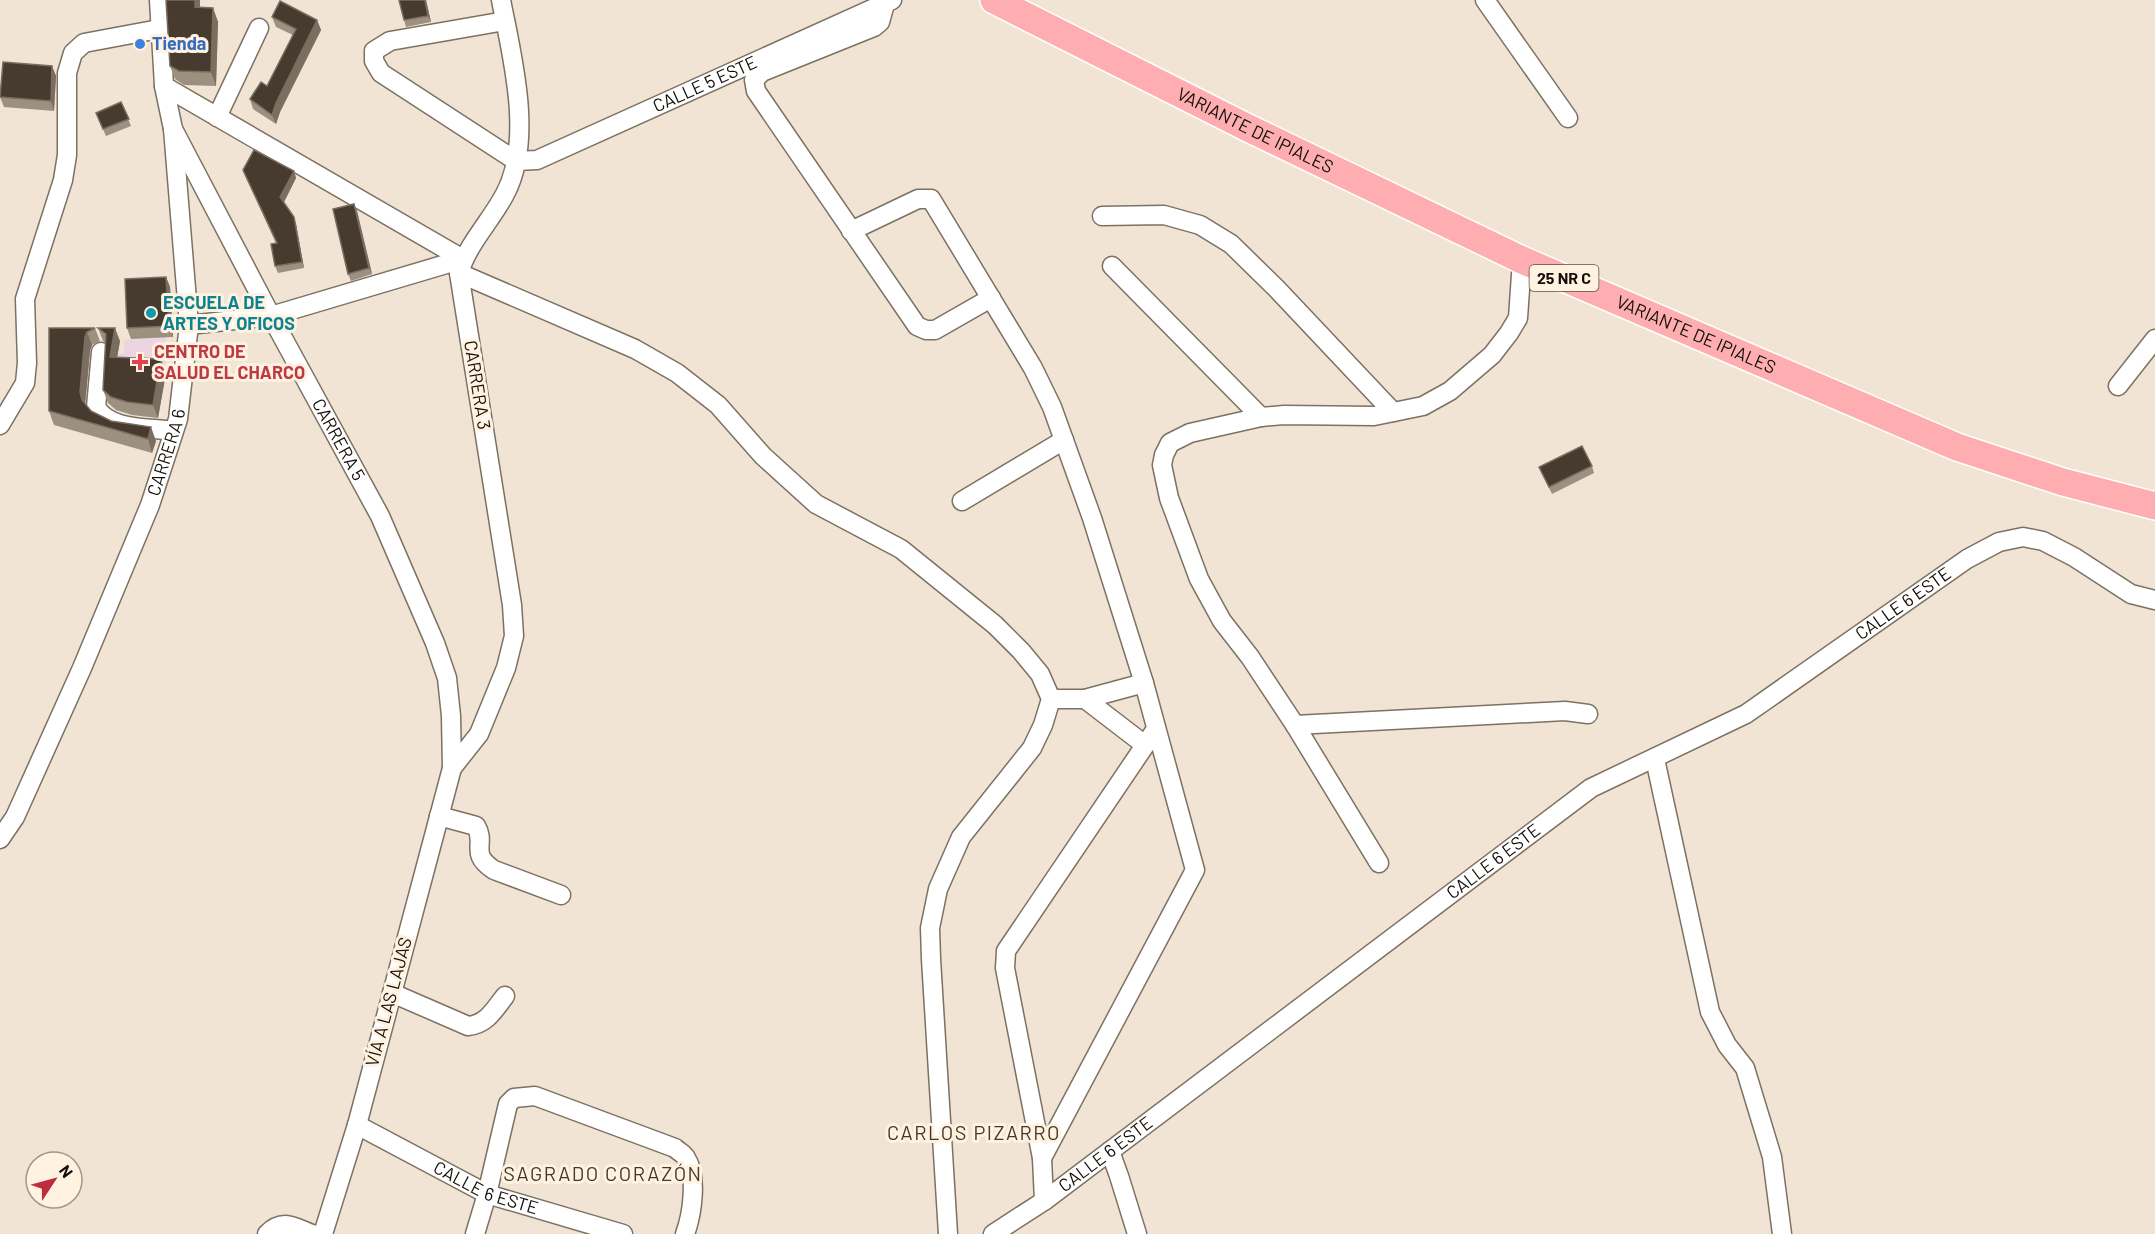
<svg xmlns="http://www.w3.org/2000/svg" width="2155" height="1234" viewBox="0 0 2155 1234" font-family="Barlow,sans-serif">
<rect width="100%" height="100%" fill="#f1e4d4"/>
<path fill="#ecd5e1" d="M166,337V373L115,370L114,353H124V340Z"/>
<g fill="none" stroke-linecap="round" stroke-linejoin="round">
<defs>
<g id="minor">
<path d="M1485,0L1568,118"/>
<path d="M885,4L880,22L874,27L762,72L754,80L756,91L917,326L926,330H935L991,298"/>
<path id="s1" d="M505,21L390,41L374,51V61L381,73L516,161L537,160L892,0"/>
<path d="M164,86L463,259"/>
<path d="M217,117L259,28"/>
<path id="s2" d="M173,129L271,316L380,516L435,643L447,678L451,716L452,768L357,1125L323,1234"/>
<path d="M1102,216L1164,215L1200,225L1231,244L1276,288L1393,412"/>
<path d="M851,231L918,199H931L1033,368L1052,407L1092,518L1144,683L1195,870L1042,1158"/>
<path d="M1522,260L1518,318L1509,333L1492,355L1450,391L1423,406L1374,416L1284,415L1261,417L1190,433L1170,443L1164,455L1162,465L1169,498L1199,579L1222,621L1250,657L1295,725L1565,711L1588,714"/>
<path d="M1112,266L1261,417"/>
<path d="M459,273L635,349L677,373L718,405L763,456L816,504L901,549L995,625L1021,651L1040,674L1051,699L1043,725L1032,748L961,837L938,889L930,928L931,959L948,1234"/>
<path d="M189,325L271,316L463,259"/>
<path d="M101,352L96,407C110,431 148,427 173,431"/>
<path d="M2118,386L2155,339"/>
<path d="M0,425L25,383L27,363L25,299L63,180L67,155V73L73,53L84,43L159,29"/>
<path d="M962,501L1064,440"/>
<path d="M1051,699H1085L1144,683"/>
<path d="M1085,699L1145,745"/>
<path d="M1295,725L1379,863"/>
<path d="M1655,759L1710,1012L1727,1045L1745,1068L1772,1157L1782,1234"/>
<path d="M452,768L479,734L506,668L514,636L512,605L459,273C468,243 491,221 505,194C534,140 512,56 501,0"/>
<path d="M439,816L476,826C487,844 468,853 494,870L561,895"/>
<path id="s3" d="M0,839L15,817L82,668L150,505L178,419L189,325L173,129L164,86L159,0"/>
<path d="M392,993L468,1026C487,1024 494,1010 505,996"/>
<path id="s4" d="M357,1125L487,1194L623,1234"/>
<path d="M1110,1151L1119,1176L1137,1234"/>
<path d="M1044,1201L1042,1158L1005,968L1006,951L1156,729"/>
<path d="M267,1234C283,1218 294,1227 312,1234"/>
<path d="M475,1234L487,1194L508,1104L514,1098L535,1096L675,1148C678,1151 684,1154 686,1158C698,1176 692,1215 685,1234"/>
<path id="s5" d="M993,1234L1044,1201L1591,788L1746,714L1967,559L1999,542L2023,537L2043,541L2074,557L2131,594L2155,600"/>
</g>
<g id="highway">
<path id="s6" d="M994,0L1248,128L1522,260L1957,447L2063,482L2155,506"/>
</g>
</defs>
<use href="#minor" stroke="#7c7162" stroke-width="21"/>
<use href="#highway" stroke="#fff" stroke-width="30"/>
<use href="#minor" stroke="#fff" stroke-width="18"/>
<use href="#highway" stroke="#feadb0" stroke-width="27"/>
</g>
<path fill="#9c9081" d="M399,0H426L431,22L406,27L404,20Z
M200,7L213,8L218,22L216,86L184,85L175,79L170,66Z
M272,17L317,20L321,30L280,112L276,124L253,109L250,99L267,86L293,35L276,27Z
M52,66L56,76L54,111L4,107L0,97Z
M121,102L131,126L106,136L96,113Z
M243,170L294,171L296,178L284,202L296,224L304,268L278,273L275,266L276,243Z
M357,211L372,274L351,281L348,274Z
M166,277L170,287L173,337L131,339L127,328Z
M49,328H95L100,341L92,345L90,351L85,403L91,411L111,421L156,441L152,453L54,425L49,411Z
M98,328L120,341L117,357L166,373L158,418L132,415L116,410L108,403L103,390L106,343L103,341Z
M1592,466L1594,473L1552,494L1539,467Z"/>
<path fill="#796e60" d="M195,0H200V20L195,7Z
M425,0H426L431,22L428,16Z
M213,8L218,22L216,86L211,72Z
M317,20L321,30L280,112L276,124L272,115L276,103Z
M52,66L56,76L54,111L51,101Z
M294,171L296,178L283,204L280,197Z
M354,204L357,211L372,274L369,268Z
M294,217L296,224L304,268L302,262Z
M166,277L170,287L173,337L169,326Z
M115,328L120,341L115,370L110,357Z
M87,332L92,345L90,351L85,406L87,413L80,392L85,337Z
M161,359L166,373L158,418L153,405Z
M151,427L156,441L152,453L148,439Z"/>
<path fill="#463b2e" stroke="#796e60" stroke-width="1.5" d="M166,0H195V7L213,8L211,72L179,71L170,66Z
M399,0H425L428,16L404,20Z
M280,1L317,20L276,103L272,115L250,99L261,82L267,86L296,29L272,17Z
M3,62L52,66L51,101L0,97Z
M121,102L129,119L103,129L96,113Z
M254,150L294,171L280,197L294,217L302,262L275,266L271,244L277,243L243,170Z
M354,204L369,268L348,274L333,209Z
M166,277L169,326L127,328L125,279Z
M49,328H95L87,332L85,337L80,392L82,400L91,411L111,421L151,427L148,439L49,411Z
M98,328H115L110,357L161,359L153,405L127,402L111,397L103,390L106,334Z
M1582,446L1592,466L1549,487L1539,467Z"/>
<circle fill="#3f7fe0" stroke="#fff2e1" stroke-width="2" cx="140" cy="44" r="6"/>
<circle fill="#0f9aa8" stroke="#fff2e1" stroke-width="2" cx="151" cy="313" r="6"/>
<path fill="#e0444e" stroke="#fff2e1" stroke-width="2" d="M137 353h6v6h6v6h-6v6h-6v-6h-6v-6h6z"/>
<g text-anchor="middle" stroke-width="6" stroke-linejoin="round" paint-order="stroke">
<rect fill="#fff2e1" stroke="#59524a" stroke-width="1.5" x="1529.5" y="265" width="69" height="26" rx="4.5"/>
<g font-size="16" font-weight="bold" fill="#120e09">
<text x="1564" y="284">25 NR C</text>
</g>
<g font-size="18" font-weight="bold" fill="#366cbe" stroke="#fff2e1" text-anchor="start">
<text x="152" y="50">Tienda</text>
</g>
<g font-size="18" fill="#120e09" stroke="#fff2e1">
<text dy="6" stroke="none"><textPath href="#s1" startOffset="526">CALLE 5 ESTE</textPath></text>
<text dy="6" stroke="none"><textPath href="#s6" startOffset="292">VARIANTE DE IPIALES</textPath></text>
<text dy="6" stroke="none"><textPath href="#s6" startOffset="778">VARIANTE DE IPIALES</textPath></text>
<text transform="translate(477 385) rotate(81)" y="6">CARRERA 3</text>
<text dy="6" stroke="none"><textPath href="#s2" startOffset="352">CARRERA 5</textPath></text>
<text dy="6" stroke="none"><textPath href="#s3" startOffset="422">CARRERA 6</textPath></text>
<text dy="6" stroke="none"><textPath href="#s5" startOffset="1110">CALLE 6 ESTE</textPath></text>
<text dy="6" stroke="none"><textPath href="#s5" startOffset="624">CALLE 6 ESTE</textPath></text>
<text transform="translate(389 1002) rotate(-75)" y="6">VÍA A LAS LAJAS</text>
<text dy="6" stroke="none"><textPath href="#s5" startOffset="138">CALLE 6 ESTE</textPath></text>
<text dy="6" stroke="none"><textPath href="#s4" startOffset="144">CALLE 6 ESTE</textPath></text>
</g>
<g font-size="18" font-weight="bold" fill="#0d838f" stroke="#fff2e1" text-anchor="start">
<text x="163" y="309">ESCUELA DE<tspan x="163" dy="21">ARTES Y OFICOS</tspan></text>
</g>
<g font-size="18" font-weight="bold" fill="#be3a42" stroke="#fff2e1" text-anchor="start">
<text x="154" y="358">CENTRO DE<tspan x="154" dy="21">SALUD EL CHARCO</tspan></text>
</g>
<g font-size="20" letter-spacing="1.5" fill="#42382b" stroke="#fff2e1">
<text x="974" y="1140">CARLOS PIZARRO</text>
<text x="603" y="1181">SAGRADO CORAZÓN</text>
</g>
</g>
<g transform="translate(54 1180) rotate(54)"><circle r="28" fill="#fff2e1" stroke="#a0978b" stroke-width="1.5"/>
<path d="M0-4.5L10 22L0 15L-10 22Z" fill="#bd2d3e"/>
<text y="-9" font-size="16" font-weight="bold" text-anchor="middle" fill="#120e09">N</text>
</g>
</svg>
